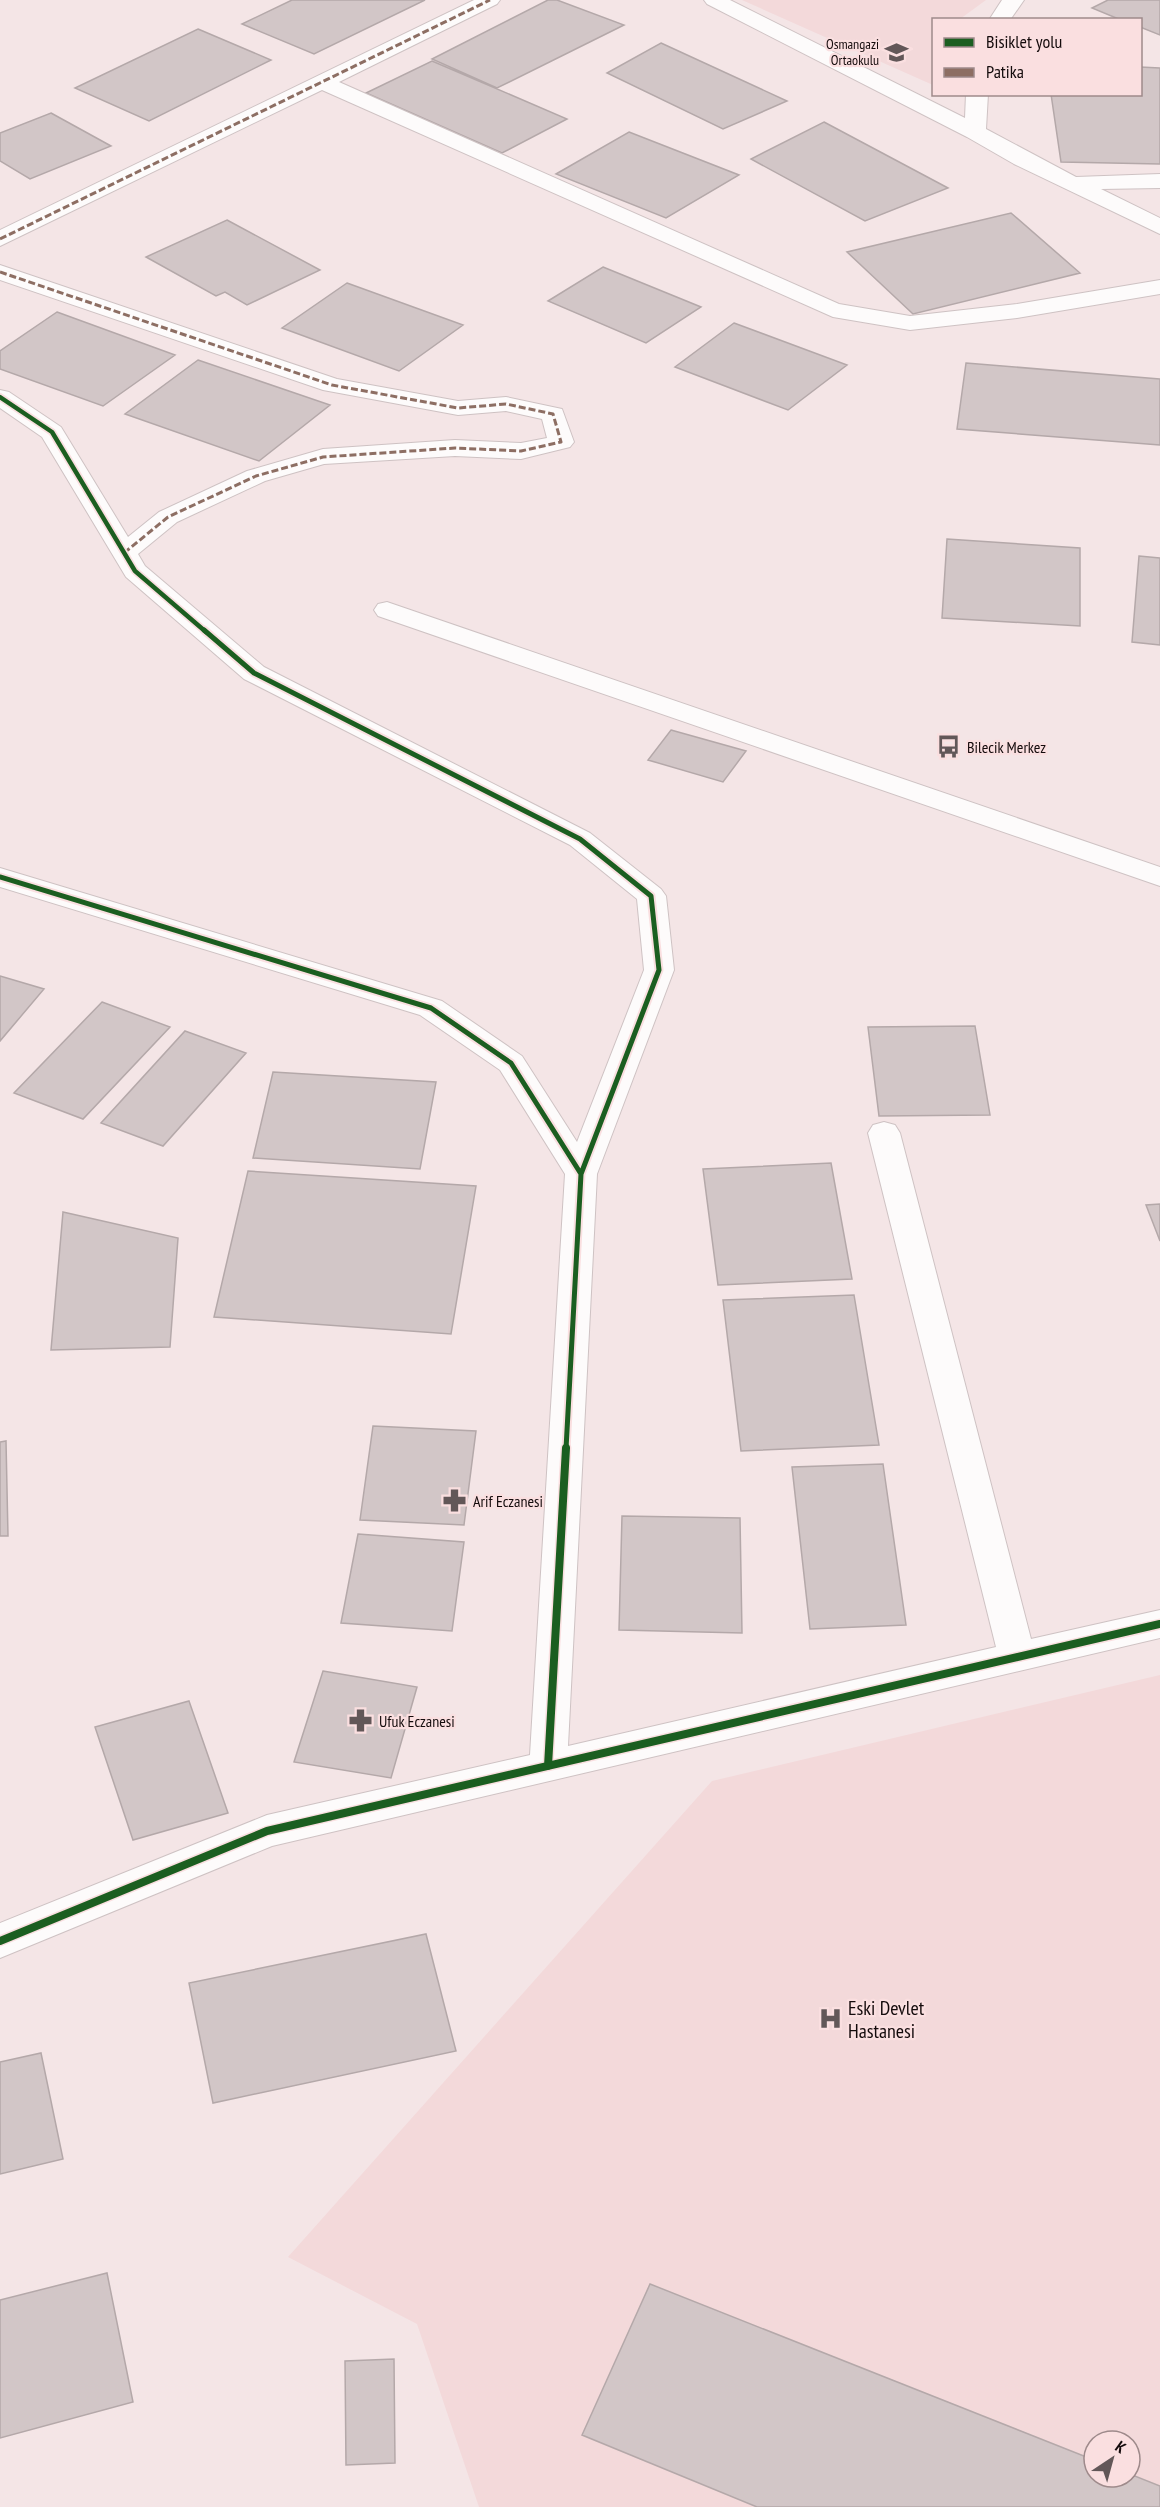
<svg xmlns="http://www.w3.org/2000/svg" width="1160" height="2507" viewBox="0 0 1160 2507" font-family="'PT Sans Narrow',sans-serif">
<rect width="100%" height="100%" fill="#f4e5e6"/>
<path fill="#f3d9da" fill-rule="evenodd" d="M742,0H986L960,19L934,20L933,85Z
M1160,1675V2507H479L417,2324L288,2257L712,1781ZM1094,2441H1130V2477H1094Z"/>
<path fill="#d2c6c7" stroke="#b4a8a9" stroke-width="1.5" d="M292,0H425L314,54L242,24Z
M548,0H557L624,25L497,88L432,59Z
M1108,0H1160V35L1140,27V20H1121L1092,8Z
M198,29L271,60L149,121L75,88Z
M661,43L787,101L723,129L607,73Z
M432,61L567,119L502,153L366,93Z
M1140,67L1160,68V164L1061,162L1051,94H1140Z
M51,113L111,146L30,179L0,161V133Z
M824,122L948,188L865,221L751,159Z
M629,132L739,175L666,218L556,174Z
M1011,213L1080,273L913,314L847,252Z
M227,220L320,270L247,305L225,292L216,296L146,257Z
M603,267L701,307L646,343L548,301Z
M347,283L463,325L399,371L282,328Z
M57,312L175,355L103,406L0,369V351Z
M734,323L847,365L788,410L675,367Z
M198,360L330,405L259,461L125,414Z
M966,363L1160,379V445L957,429Z
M947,539L1080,548V626L942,618Z
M1139,556L1160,558V645L1132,642Z
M671,730L746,751L723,782L648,760Z
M0,976L44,989L0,1041Z
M102,1002L170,1027L83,1119L14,1093Z
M975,1026L990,1115L879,1116L868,1027Z
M185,1031L246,1053L163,1146L101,1123Z
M273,1072L436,1082L420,1169L253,1158Z
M831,1163L852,1279L718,1285L703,1169Z
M248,1171L476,1186L451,1334L214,1317Z
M1160,1204V1241L1146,1205Z
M63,1212L178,1238L170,1347L51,1350Z
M854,1295L879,1445L741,1451L723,1300Z
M373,1426L476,1431L464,1525L360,1520Z
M6,1441L8,1536H0V1442Z
M883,1464L906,1625L810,1629L792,1467Z
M622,1516L740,1518L742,1633L619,1630Z
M358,1534L464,1542L452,1631L341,1623Z
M323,1671L417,1687L391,1778L294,1762Z
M189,1701L228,1813L133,1840L95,1727Z
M426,1934L456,2051L213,2103L189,1983Z
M41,2053L63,2159L0,2174V2062Z
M107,2273L133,2402L0,2438V2300Z
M650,2284L1094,2460V2477H1130V2474L1160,2486V2507H757L582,2435Z
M394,2359L395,2463L346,2465L345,2361Z"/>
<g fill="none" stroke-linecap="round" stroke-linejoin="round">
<defs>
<path id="minor" d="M474,0H500L497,4L339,82L839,304L910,316L1017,304L1160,280V294L1017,318L910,330L833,317L322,90L0,246V230Z
M704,0H730L965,118L966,94H988L986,129L1076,177L1160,174V188L1101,189L1160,218V234L1014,164L967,137L707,4Z
M1002,0H1024L1010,20H989Z
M0,265L337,379L458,401L506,397L562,409L574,442L570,447L521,459L455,456L324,464L265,481L177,522L138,554L145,566L264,667L590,833L661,889L666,896L674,970L597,1174L568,1746L996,1647L868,1133L873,1125L884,1122L895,1125L900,1133L1031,1639L1160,1610V1638L272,1846L0,1958V1923L267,1815L530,1755L565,1174L500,1070L420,1015L0,887V868L442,1001L522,1056L577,1142L644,970L637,899L570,845L244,679L126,577L42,437L0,408V390L9,392L61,427L128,537L159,512L247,471L323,449L455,440L521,443L547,438L542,419L506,411L458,415L323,390L0,280Z
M387,602L1160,867V886L378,616L374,610L378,604Z"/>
</defs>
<use href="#minor" stroke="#cec2c3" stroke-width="2"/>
<use href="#minor" fill="#fdfbfb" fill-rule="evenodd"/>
<path stroke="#8d6e63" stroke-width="3" stroke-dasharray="7 3" stroke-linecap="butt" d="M0,239L490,0
M0,272L332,385L458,408L506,404L553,414L561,442L521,451L455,448L323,457L256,476L168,517L124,553"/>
<defs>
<path id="cycleway-far2" d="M0,397L52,432L135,571L206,632"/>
<path id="cycleway-far1" d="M204,630L254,673L580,839L651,896L659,970L581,1174
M0,877L431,1008L511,1063L581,1174L566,1449"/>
<path id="cycleway" d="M548,1766L566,1448
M0,1941L267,1831L1160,1624"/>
</defs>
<use href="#cycleway-far2" stroke="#fadfe0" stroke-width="8"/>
<use href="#cycleway-far1" stroke="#fadfe0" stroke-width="9"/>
<use href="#cycleway" stroke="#fadfe0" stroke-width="11"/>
<use href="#cycleway-far2" stroke="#1b5e20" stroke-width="4.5"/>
<use href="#cycleway-far1" stroke="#1b5e20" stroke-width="5"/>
<use href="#cycleway" stroke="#1b5e20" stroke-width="8"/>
</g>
<defs>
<symbol id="school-bare" viewBox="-9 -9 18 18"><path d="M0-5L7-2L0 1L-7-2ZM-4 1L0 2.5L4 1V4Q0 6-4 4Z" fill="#625758" stroke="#fadfe0" stroke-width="2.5" paint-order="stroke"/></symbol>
<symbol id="bus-bare" viewBox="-9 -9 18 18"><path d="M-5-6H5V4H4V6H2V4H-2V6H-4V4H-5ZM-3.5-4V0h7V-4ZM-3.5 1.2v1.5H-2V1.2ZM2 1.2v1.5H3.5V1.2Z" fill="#625758" stroke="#fadfe0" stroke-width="2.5" paint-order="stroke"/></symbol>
<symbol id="pharmacy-bare" viewBox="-9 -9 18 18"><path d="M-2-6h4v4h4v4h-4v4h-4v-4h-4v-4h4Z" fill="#625758" stroke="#fadfe0" stroke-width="2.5" paint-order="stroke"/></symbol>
<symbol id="hospital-bare" viewBox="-9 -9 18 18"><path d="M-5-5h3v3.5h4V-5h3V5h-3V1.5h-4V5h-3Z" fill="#625758" stroke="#fadfe0" stroke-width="2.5" paint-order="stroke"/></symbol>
</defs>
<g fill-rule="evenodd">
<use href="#school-bare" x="880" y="36" width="33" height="33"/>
<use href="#bus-bare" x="932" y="730" width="33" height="33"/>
<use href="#pharmacy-bare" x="438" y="1484" width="33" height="33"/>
<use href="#pharmacy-bare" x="344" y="1704" width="33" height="33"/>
<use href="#hospital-bare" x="814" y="2002" width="33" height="33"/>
</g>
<g text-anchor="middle" stroke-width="4.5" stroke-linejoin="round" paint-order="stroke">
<g font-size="14" fill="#140b0c" stroke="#fadfe0" text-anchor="end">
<text x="879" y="49">Osmangazi<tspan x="879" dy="16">Ortaokulu</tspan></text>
</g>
<g font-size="16" fill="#140b0c" stroke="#fadfe0" text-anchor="start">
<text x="967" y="753">Bilecik Merkez</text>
<text x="473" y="1507">Arif Eczanesi</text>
<text x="379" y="1727">Ufuk Eczanesi</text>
</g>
<g font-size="20" fill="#140b0c" stroke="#fadfe0" text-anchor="start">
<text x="848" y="2015">Eski Devlet<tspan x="848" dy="23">Hastanesi</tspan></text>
</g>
</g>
<rect x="932" y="18" width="210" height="78" fill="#fadfe0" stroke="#9e8a8b" stroke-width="1.5"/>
<rect x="944" y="38" width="30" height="9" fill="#1b5e20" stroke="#9e8a8b" stroke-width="1.5"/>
<text x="986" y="48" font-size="18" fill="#140b0c">Bisiklet yolu</text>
<rect x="944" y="68" width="30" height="9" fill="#8d6e63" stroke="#9e8a8b" stroke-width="1.5"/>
<text x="986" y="78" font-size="18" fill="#140b0c">Patika</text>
<g transform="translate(1112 2459) rotate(36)"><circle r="28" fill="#fadfe0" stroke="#9e8a8b" stroke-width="1.5"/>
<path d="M0-4.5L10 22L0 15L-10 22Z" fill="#625758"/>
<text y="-9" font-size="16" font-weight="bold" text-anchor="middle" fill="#140b0c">K</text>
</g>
</svg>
